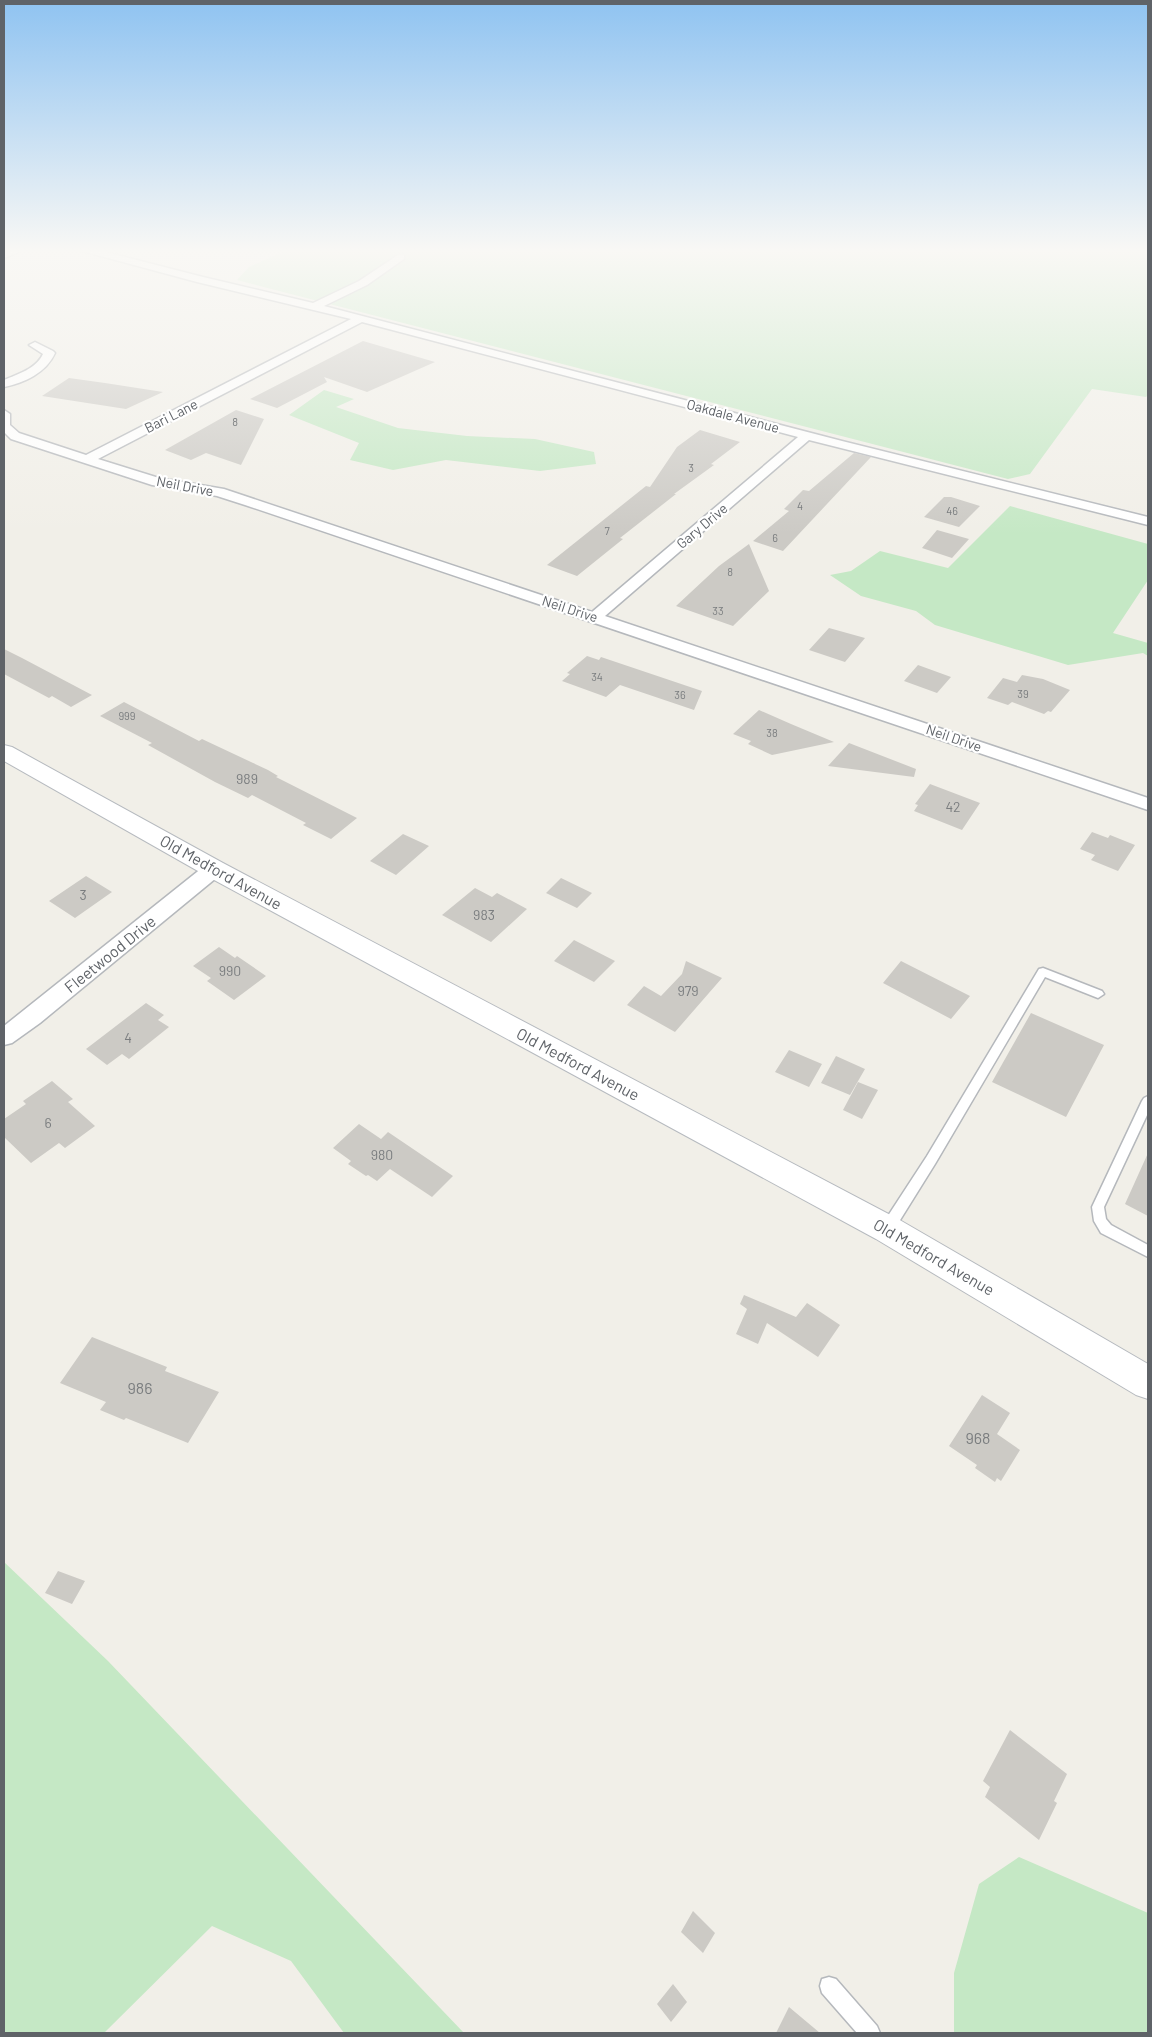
<svg xmlns="http://www.w3.org/2000/svg" width="1152" height="2037" viewBox="0 0 1152 2037" font-family="Barlow,sans-serif">
<rect width="100%" height="100%" fill="#f1efe8"/>
<path fill="#c5e8c5" d="M289,249H1148V395L1146,397L1092,389L1030,474L1008,479L237,280L249,267Z
M324,390L354,399L336,407L398,428L467,436L535,439L594,452L596,464L540,471L446,460L393,470L350,460L359,443L289,415Z
M1010,506L1148,544V580L1113,633L1148,643V656L1143,653L1068,665L935,625L916,611L861,596L830,575L851,571L880,551L948,568Z
M4,1562L108,1661L464,2033H344L291,1961L212,1926L104,2033H4Z
M1019,1857L1148,1913V2033H954V1973L979,1884Z"/>
<path fill="#cccac5" d="M363,341L435,362L367,392L324,377L327,382L277,408L250,399Z
M69,378L105,383L163,392L126,409L42,396Z
M236,410L264,419L241,465L206,453L191,460L165,450Z
M700,430L740,442L711,464L714,465L674,494H676L620,538L623,539L577,576L547,565L646,486L650,487L677,447Z
M854,453L871,457L783,551L753,541L789,511L784,509L803,490L809,491Z
M944,497H951L980,506L959,527L924,517Z
M937,530L969,539L952,558L922,548Z
M749,544L769,591L733,626L676,606L719,566Z
M829,628L865,638L845,662L809,650Z
M4,649L22,658L92,695L71,707L52,696L49,698L4,674Z
M587,656L599,660L601,657L702,691L694,710L620,685L606,697L562,681L570,674L567,673Z
M918,665L951,677L937,693L904,681Z
M1022,675L1043,679L1070,690L1051,712L1048,711L1044,714L1012,702L1008,705L987,698L1003,678L1017,682Z
M124,702L199,741L202,739L268,770L278,776L276,777L357,818L331,839L303,825L306,823L252,795L248,798L215,782L148,745L152,743L100,716Z
M759,710L791,724L834,742L772,755L748,744L751,741L733,734Z
M849,743L916,769L914,777L828,766Z
M930,784L980,803L962,830L914,811L918,805L915,804Z
M1092,832L1108,838L1110,835L1135,845L1118,871L1091,860L1095,855L1080,849Z
M403,834L429,846L396,875L370,861Z
M86,876L112,892L75,918L49,901Z
M561,878L592,893L577,908L546,893Z
M475,888L492,897L497,893L527,909L491,942L442,915Z
M574,940L615,961L594,982L554,961Z
M219,947L235,958L237,956L266,976L234,1000L207,981L211,978L193,966Z
M686,961L722,978L675,1032L627,1005L644,986L661,996L682,974Z
M901,961L970,996L951,1019L883,983Z
M146,1003L164,1015L158,1020L169,1027L129,1059L122,1054L107,1065L86,1049Z
M1031,1013L1104,1045L1066,1117L992,1082Z
M789,1050L822,1064L809,1087L775,1072Z
M836,1056L865,1069L850,1095L821,1083Z
M52,1081L73,1099L68,1102L95,1126L65,1148L59,1143L31,1163L4,1137V1119L26,1104L23,1101Z
M858,1082L878,1090L862,1119L843,1110Z
M359,1124L381,1139L388,1132L453,1176L432,1197L390,1169L377,1181L368,1175L366,1176L348,1164L351,1161L333,1148Z
M1148,1153V1216L1125,1204Z
M744,1295L796,1317L807,1303L840,1325L818,1357L767,1323L758,1344L736,1334L747,1309L740,1304Z
M92,1337L167,1367L165,1371L219,1392L188,1443L126,1418L124,1420L100,1410L106,1402L60,1383Z
M982,1395L1010,1413L997,1434L1020,1450L1001,1481L997,1478L995,1482L975,1468L977,1465L949,1446Z
M58,1571L85,1581L72,1604L45,1593Z
M1010,1730L1067,1774L1054,1801L1057,1803L1039,1840L985,1797L990,1787L983,1781Z
M693,1911L715,1933L703,1953L681,1932Z
M673,1984L687,2002L671,2022L657,2004Z
M789,2007L820,2033H776Z"/>
<g fill="none" stroke-linecap="round" stroke-linejoin="round">
<defs>
<path id="lane" d="M1043,968L1102,991L1104,994L1098,998L1045,977L935,1164L892,1233L887,1235L882,1233L881,1229L882,1225L927,1156L1039,969Z
M1148,1096V1113L1104,1207L1106,1219L1111,1225L1148,1245V1257L1101,1233L1094,1221L1092,1207L1142,1101L1144,1098Z
M829,1977L836,1979L877,2026L880,2033H857L822,1993L820,1986L822,1979Z"/>
<path id="street" d="M13,249H26L4,258V252Z
M80,249H94L203,277L313,303L359,281L398,255H404V259L367,285L324,306L842,441L1148,517V525L809,440L605,616L1148,798V810L245,505L217,496L152,485L11,439L4,432V410L10,414V425L19,433L86,455L351,319L197,282L82,251ZM362,322L798,437L592,612L224,489L159,478L98,459Z
M35,342L53,351L55,353C46,373 24,383 4,387V380C18,374 36,369 43,354L29,345Z
M214,863L221,864L224,869L221,874L40,1023L12,1043L4,1045V1026L207,864Z"/>
<path id="secondary" d="M4,745L12,747L223,863L898,1219L1148,1364V1399L1136,1395L876,1239L205,875L4,761Z"/>
</defs>
<use href="#lane" stroke="#b5b8bc" stroke-width="3"/>
<use href="#street" stroke="#b5b8bc" stroke-width="3"/>
<use href="#secondary" stroke="#b6babf" stroke-width="2"/>
<use href="#lane" fill="#fff" fill-rule="evenodd"/>
<use href="#street" fill="#fff" fill-rule="evenodd"/>
<use href="#secondary" fill="#fff" fill-rule="evenodd"/>
</g>
<linearGradient id="sky" x2="0" y2="1"><stop stop-color="#8fc3f1"/><stop offset="0.47" stop-color="#f9f8f5"/><stop offset="1" stop-color="#f9f8f5" stop-opacity="0"/></linearGradient>
<rect width="1152" height="534" fill="url(#sky)"/>
<g text-anchor="middle" stroke-width="4.5" stroke-linejoin="round" paint-order="stroke">
<g font-size="11" fill="#7a7d7f">
<text x="235" y="426">8</text>
<text x="691" y="472">3</text>
<text x="800" y="510">4</text>
<text x="952" y="515">46</text>
<text x="607" y="535">7</text>
<text x="775" y="542">6</text>
<text x="730" y="576">8</text>
<text x="718" y="615">33</text>
<text x="597" y="681">34</text>
<text x="1023" y="698">39</text>
<text x="680" y="699">36</text>
<text x="127" y="720">999</text>
<text x="772" y="737">38</text>
</g>
<g font-size="14" fill="#5f6368" stroke="#fff">
<text transform="translate(171 416) rotate(-27)" y="5">Bari Lane</text>
<text transform="translate(733 416) rotate(15)" y="5">Oakdale Avenue</text>
<text transform="translate(185 486) rotate(11)" y="5">Neil Drive</text>
<text transform="translate(702 526) rotate(-40)" y="5">Gary Drive</text>
<text transform="translate(570 609) rotate(18)" y="5">Neil Drive</text>
<text transform="translate(954 738) rotate(19)" y="5">Neil Drive</text>
</g>
<g font-size="14" fill="#7a7d7f">
<text x="247" y="784">989</text>
<text x="953" y="812">42</text>
<text x="83" y="900">3</text>
<text x="484" y="920">983</text>
<text x="230" y="976">990</text>
<text x="688" y="996">979</text>
<text x="128" y="1043">4</text>
<text x="48" y="1128">6</text>
<text x="382" y="1160">980</text>
</g>
<g font-size="16" fill="#5f6368" stroke="#fff">
<text transform="translate(221 872) rotate(29)" y="6">Old Medford Avenue</text>
<text transform="translate(110 954) rotate(-39)" y="6">Fleetwood Drive</text>
<text transform="translate(578 1064) rotate(28)" y="6">Old Medford Avenue</text>
<text transform="translate(934 1257) rotate(30)" y="6">Old Medford Avenue</text>
</g>
<g font-size="16" fill="#7a7d7f">
<text x="140" y="1394">986</text>
<text x="978" y="1444">968</text>
</g>
</g>
<rect width="1152" height="2037" fill="none" stroke="#5f6368" stroke-width="10"/>
</svg>
